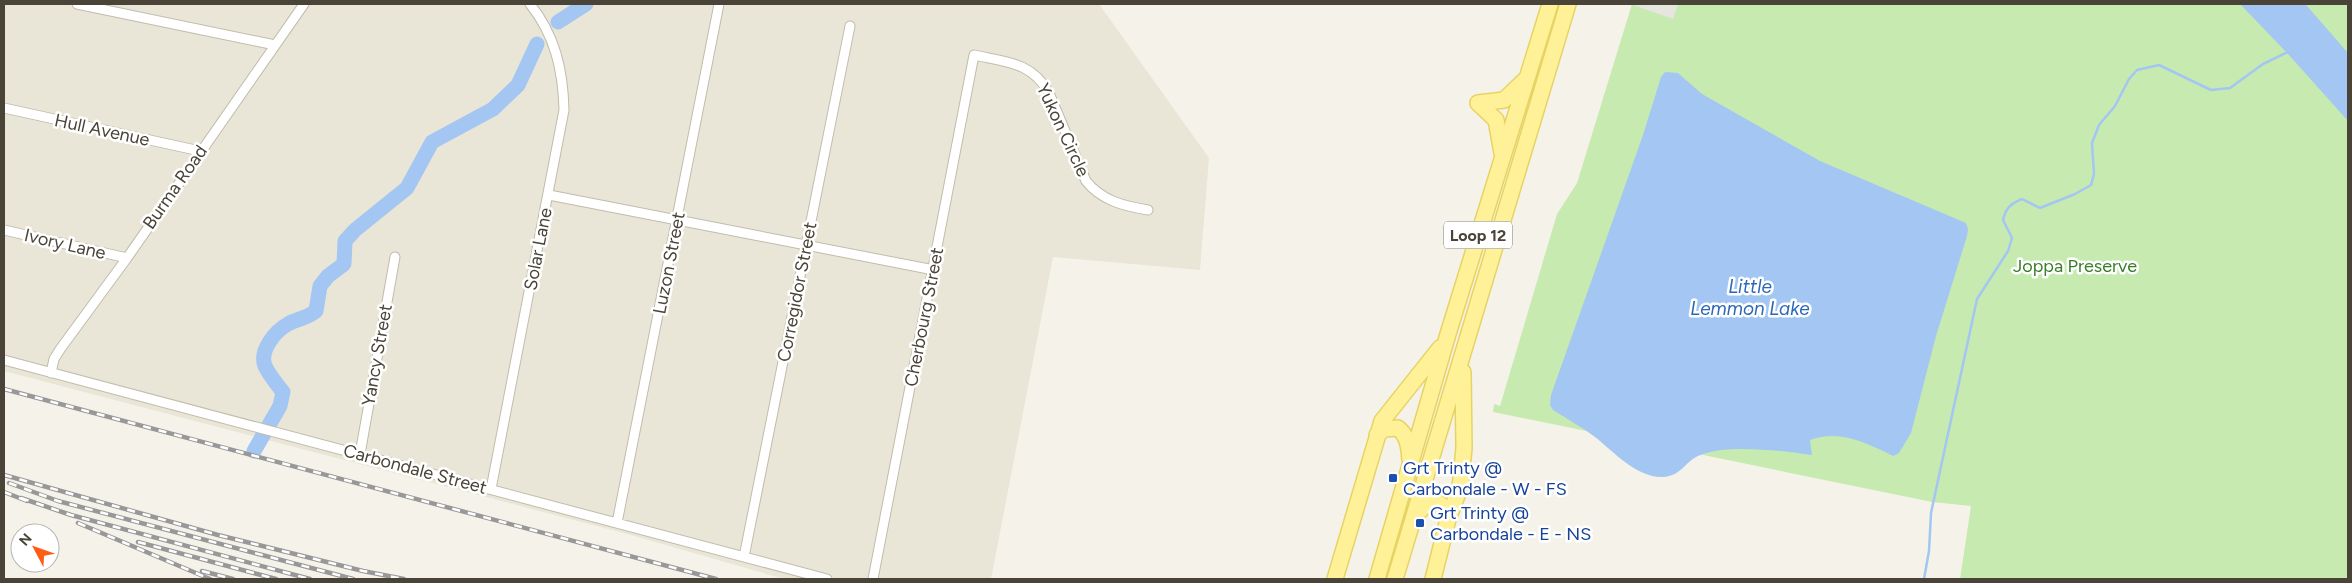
<svg xmlns="http://www.w3.org/2000/svg" width="2352" height="583" viewBox="0 0 2352 583" font-family="Figtree,sans-serif">
<rect width="100%" height="100%" fill="#f5f3e9"/>
<path fill="#e9e6d7" d="M4,4H1099L1209,158L1200,270L1053,257L991,579H784L631,535L4,371Z"/>
<path fill="#c7eab1" d="M1632,4H2348V579H1960L1971,506L1932,502L1493,412L1494,404L1500,406L1557,214L1577,183Z"/>
<path fill="#e6e5e0" d="M1630,4H1678L1673,19Z"/>
<path fill="#a4c6f2" d="M2240,4H2305L2307,6L2348,53V121L2288,54Z
M1665,72L1678,73L1702,94L1820,161L1966,223L1968,229L1967,236L1936,336L1911,433L1899,453L1893,456C1867,443 1839,429 1810,440L1812,455C1782,451 1726,443 1698,456C1685,462 1681,476 1663,477C1637,478 1614,452 1595,437C1582,427 1567,419 1553,410L1550,405L1551,395L1643,135L1661,77Z"/>
<g fill="none" stroke-linecap="round" stroke-linejoin="round">
<path stroke="#a4c6f2" stroke-width="2.5" d="M1924,579L1929,551L1931,513L1977,299L2008,251L2012,238L2003,220C2006,208 2010,204 2022,199L2040,208L2075,194L2091,185L2094,174L2092,143L2099,125L2115,106L2129,79L2137,70L2159,65L2211,90L2230,88L2263,64L2290,51"/>
<path stroke="#a4c6f2" stroke-width="15" d="M558,22L586,4
M254,451L280,406L283,392C277,384 269,375 265,366C259,351 275,331 288,324C298,318 304,320 316,311L320,286L328,276L344,264L345,241L355,230L407,188L432,142L493,109L518,85L537,44"/>
<defs>
<path id="street" d="M77,4L275,45
M4,108L200,151
M549,195L934,270
M4,230L127,258
M4,360L827,579
M51,373L54,359L61,348L127,258L304,4
M360,454L395,257
M491,489L564,110C563,70 555,35 530,4
M617,523L719,4
M744,557L850,26
M873,579L974,55C1006,62 1032,62 1049,93L1086,181C1102,201 1124,206 1148,210"/>
<path id="primary" d="M1478,103L1496,120L1502,153
M1478,103L1504,100L1525,80
M1377,435L1384,429L1398,428C1408,436 1409,447 1410,460
M1415,516C1428,501 1442,494 1448,519
M1335,579L1382,421L1440,348
M1377,579L1448,334L1550,4
M1395,579L1568,4
M1433,579L1448,519L1460,488L1464,448L1463,372"/>
</defs>
<use href="#street" stroke="#c1bcab" stroke-width="11"/>
<use href="#primary" stroke="#e7d364" stroke-width="18"/>
<use href="#street" stroke="#fff" stroke-width="9"/>
<use href="#primary" stroke="#fff197" stroke-width="15"/>
<defs>
<path id="rail" d="M4,389L716,579
M4,475L218,535L363,571L404,579
M9,483L58,501L353,579
M4,492L27,501
M21,498L71,515L310,579
M78,523L210,579
M138,542L276,579
M202,571L233,579"/>
</defs>
<use href="#rail" stroke="#989898" stroke-width="4.5"/>
<use href="#rail" stroke="#fff" stroke-width="2.5" stroke-dasharray="8" stroke-linecap="butt"/>
</g>
<g fill="#1a4fb4" stroke="#fff" stroke-width="2">
<rect x="1388" y="473" width="10" height="10" rx="2.5"/>
<rect x="1415" y="518" width="10" height="10" rx="2.5"/>
</g>
<g text-anchor="middle" stroke-width="5" stroke-linejoin="round" paint-order="stroke">
<rect fill="#fff" stroke="#807c73" stroke-width="1" x="1444" y="221.5" width="68" height="27" rx="4"/>
<g font-size="16" font-weight="bold" fill="#494437">
<text x="1478" y="241">Loop 12</text>
</g>
<g font-size="18" fill="#494437" stroke="#fff">
<text transform="translate(102 130) rotate(12)" y="6">Hull Avenue</text>
<text transform="translate(1063 130) rotate(65)" y="6">Yukon Circle</text>
<text transform="translate(175 187) rotate(-55)" y="6">Burma Road</text>
<text transform="translate(65 244) rotate(13)" y="6">Ivory Lane</text>
<text transform="translate(538 249) rotate(-79)" y="6">Solar Lane</text>
<text transform="translate(669 263) rotate(-79)" y="6">Luzon Street</text>
<text transform="translate(797 292) rotate(-79)" y="6">Corregidor Street</text>
<text transform="translate(924 317) rotate(-79)" y="6">Cherbourg Street</text>
<text transform="translate(377 355) rotate(-80)" y="6">Yancy Street</text>
<text transform="translate(415 469) rotate(15)" y="6">Carbondale Street</text>
</g>
<g font-size="18" fill="#3b7d28" stroke="#fff">
<text x="2075" y="272">Joppa Preserve</text>
</g>
<g font-size="18" fill="#164399" stroke="#fff" text-anchor="start">
<text x="1403" y="474">Grt Trinty @<tspan x="1403" dy="21">Carbondale - W - FS</tspan></text>
<text x="1430" y="519">Grt Trinty @<tspan x="1430" dy="21">Carbondale - E - NS</tspan></text>
</g>
<g font-size="19" font-style="italic" fill="#2c68b8" stroke="#fff">
<text x="1750" y="293">Little<tspan x="1750" dy="22">Lemmon Lake</tspan></text>
</g>
</g>
<rect width="2352" height="583" fill="none" stroke="#494437" stroke-width="10"/>
<g transform="translate(35 548) rotate(311)"><circle r="24" fill="#ffffff" stroke="#b6b4af"/>
<path d="M0-4L9 19L0 12L-9 19Z" fill="#ff5c16"/>
<text y="-8" font-size="14" font-weight="bold" text-anchor="middle" fill="#494437">N</text>
</g>
</svg>
